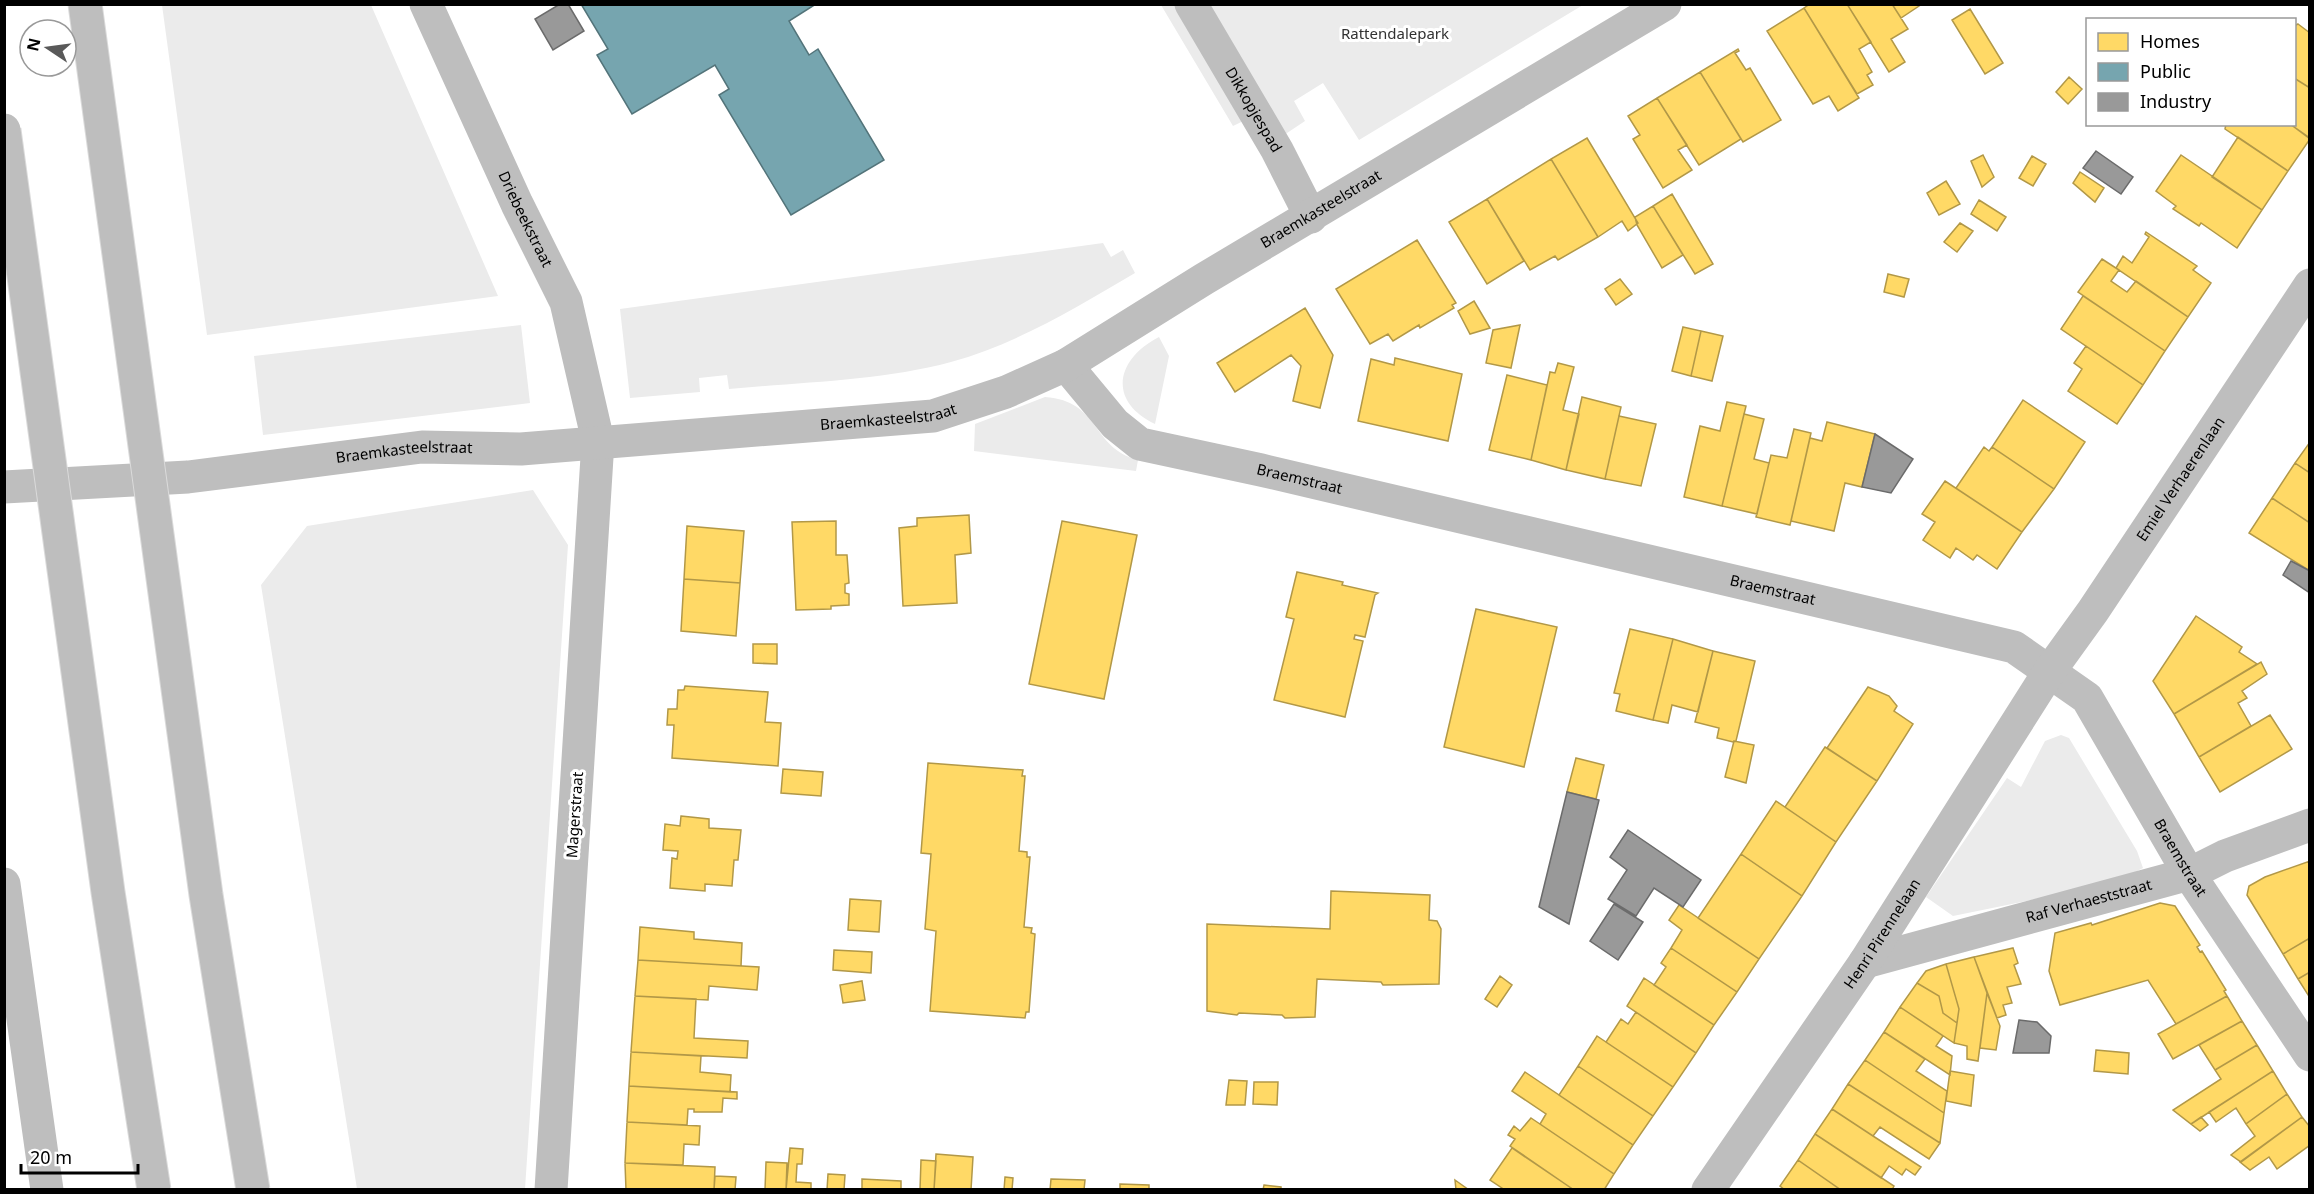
<svg xmlns="http://www.w3.org/2000/svg" width="2314" height="1194" viewBox="0 0 2314 1194" font-family="'Noto Sans',sans-serif">
<rect width="100%" height="100%" fill="#fff"/>
<path fill="#ebebeb" d="M162,5H371L498,296L207,335Z
M1161,5H1583L1359,140L1323,83L1294,101L1305,121L1284,135L1264,111L1233,126Z
M1103,243L1111,257L1123,250L1135,273C1077,307 1017,344 951,362C880,381 802,382 729,389L727,375L699,378L700,392L630,398L620,309Z
M521,325L530,403L263,435L254,356Z
M1159,337L1169,356L1155,424C1107,401 1116,359 1159,337Z
M1045,397C1101,401 1091,448 1138,460L1136,471L974,451L975,424Z
M533,490L568,545L525,1189H357L261,585L307,526Z
M2061,735L2069,738L2137,851L2143,868L2114,883L1953,916L1926,897L2007,778L2021,787L2045,741Z"/>
<path fill="#ffd966" stroke="#b29847" stroke-width="1.5" d="M1810,4H1847L1871,42L1859,49L1872,72L1867,75L1873,85L1857,94L1804,8Z
M1847,4H1892L1908,29L1891,39L1905,62L1889,72Z
M1892,4H1922L1901,18Z
M1804,8L1859,98L1838,111L1829,96L1813,104L1767,31Z
M1970,9L2003,63L1985,74L1952,20Z
M2298,24L2310,33V88L2294,78V26Z
M1738,49L1739,51L1735,53L1746,70L1750,68L1781,120L1743,142L1700,72Z
M1700,72L1741,139L1699,165L1657,98Z
M2069,77L2082,89L2068,104L2056,92Z
M2294,78L2310,88V138L2290,124H2294Z
M1657,98L1687,145L1678,150L1692,170L1663,188L1633,139L1640,135L1628,116Z
M2226,124H2290L2310,139L2288,171L2225,129Z
M2238,137L2288,171L2262,210L2212,177Z
M1587,138L1638,223L1628,231L1622,221L1598,237L1551,159Z
M1983,155L1994,177L1982,187L1971,161Z
M2181,155L2262,210L2237,248L2201,223L2199,226L2173,209L2176,206L2156,191Z
M2032,156L2046,164L2033,186L2019,178Z
M1551,159L1598,237L1558,260L1555,256L1530,270L1487,199Z
M2080,172L2104,188L2095,202L2073,183Z
M1946,181L1960,204L1939,215L1927,193Z
M1672,194L1713,264L1695,274L1653,206Z
M1487,199L1524,261L1487,284L1449,222Z
M1979,200L2006,217L1997,231L1971,214Z
M1653,206L1683,255L1662,268L1637,225L1635,217Z
M1960,223L1973,231L1957,252L1944,242Z
M2146,232L2197,266L2193,270L2211,283L2188,317L2116,268L2123,256L2132,263L2149,237L2145,234Z
M1417,240L1456,303L1452,305L1454,308L1420,328L1419,325L1393,341L1388,334L1370,344L1336,289Z
M2102,259L2119,270L2111,281L2127,292L2136,281L2188,317L2165,351L2078,292Z
M1888,274L1909,279L1904,297L1884,292Z
M1620,279L1632,294L1616,305L1605,289Z
M2083,296L2165,351L2143,385L2061,329Z
M1474,301L1490,328L1470,334L1458,311Z
M1305,308L1333,355L1320,408L1293,401L1301,366L1291,355L1235,392L1217,363Z
M1520,325L1511,368L1486,363L1493,330Z
M1683,327L1701,331L1691,376L1672,371Z
M1701,331L1723,336L1712,381L1691,376Z
M2086,346L2143,385L2117,424L2068,391L2082,369L2074,363Z
M1395,358L1462,374L1448,441L1358,421L1371,359L1394,365Z
M1558,363L1574,367L1563,410L1579,414L1566,470L1531,460L1550,372L1555,373Z
M1507,375L1547,385L1531,460L1489,450Z
M1582,397L1621,407L1605,479L1566,470Z
M2023,400L2085,442L2054,489L1992,447Z
M1727,402L1746,406L1722,506L1684,497L1700,426L1720,431Z
M1744,414L1764,419L1754,459L1769,463L1757,514L1722,506Z
M1619,416L1656,424L1641,486L1605,479Z
M1827,422L1875,434L1862,487L1845,483L1834,531L1791,521L1810,438L1822,441Z
M1794,429L1811,433L1790,525L1756,517L1771,455L1787,458Z
M2310,442V473L2295,463Z
M1984,447L1989,451L1992,447L2054,489L2022,532L1956,488Z
M2295,463L2310,473V523L2272,498Z
M1945,481L2022,532L1997,569L1977,555L1973,560L1956,548L1950,558L1923,540L1935,522L1922,514Z
M2272,498L2310,523V571L2249,533Z
M969,515L971,553L955,555L957,603L903,606L899,528L917,526V518Z
M836,521V555H847L849,583L845,584V593L849,594V605L831,606V609L796,610L792,522Z
M1062,521L1137,535L1104,699L1029,684Z
M687,526L744,531L740,583L684,579Z
M1297,572L1343,582L1342,585L1378,593L1375,595L1365,637L1355,635L1354,639L1363,641L1345,717L1274,700L1294,619L1286,617Z
M684,579L740,583L736,636L681,631Z
M1476,609L1557,627L1524,767L1444,747Z
M2196,616L2242,647L2239,652L2257,664L2174,714L2153,681Z
M1630,629L1673,639L1653,720L1616,711L1620,694L1614,693Z
M1673,639L1713,651L1698,712L1672,705L1668,723L1653,720Z
M753,644H777V664L753,663Z
M1713,651L1755,661L1736,741L1733,742L1717,738L1719,728L1695,722Z
M2261,662L2267,674L2242,691L2247,698L2238,703L2251,726L2199,757L2174,714Z
M685,686L768,692L765,722L781,723L778,766L672,758L674,725H667L668,709H677L678,690H684Z
M1868,687L1889,696L1897,706L1894,711L1913,724L1877,781L1827,748Z
M2270,715L2292,749L2220,792L2199,757Z
M1734,741L1754,745L1746,783L1725,777Z
M1825,747L1877,781L1836,842L1785,807Z
M1576,758L1604,765L1596,799L1567,792Z
M928,763L1023,770L1022,776H1025L1019,851L1027,852V857H1030L1024,927L1032,928L1031,933L1035,934L1029,1012H1026L1025,1018L930,1011L936,931L925,929L931,854L921,853Z
M783,769L823,772L821,796L781,793Z
M1776,801L1836,842L1802,896L1741,854Z
M681,816L709,819V828L741,830L738,860H734L732,886L705,884V891L670,888L672,858L677,859L678,851L663,850L665,824L680,826Z
M1741,854L1802,896L1759,959L1698,918Z
M2310,861V938L2283,954L2247,895L2249,886L2265,877Z
M1331,891L1430,895L1429,920L1437,921L1441,929L1439,984L1383,985L1381,982L1317,979L1315,1017L1285,1018L1282,1015L1239,1013L1237,1015L1207,1011V924L1330,929Z
M850,899L881,901L879,932L848,930Z
M2160,903L2175,906L2200,945L2197,947L2200,952L2202,951L2226,990L2224,991L2227,996L2176,1024L2148,980L2060,1005L2049,971L2055,933L2091,923L2092,925Z
M1679,905L1759,959L1737,992L1671,948L1682,930L1669,920Z
M640,927L694,932V939L742,943L741,966L638,960Z
M2310,938V972L2298,979L2283,954Z
M1671,948L1737,992L1714,1025L1654,985L1666,967L1661,963Z
M2013,948L2018,963L2014,965L2021,984L2007,987L2012,1003L2003,1005L2006,1015L1997,1018L1974,957Z
M834,950L872,952L871,973L833,970Z
M1974,957L1987,993L1978,1061L1967,1059V1046L1954,1043L1959,1009L1946,964Z
M638,960L759,967L757,990L709,986L708,1000L635,996Z
M1946,964L1959,1009L1957,1023L1943,1013L1939,996L1917,983L1926,971Z
M2310,972V998L2298,979Z
M1500,976L1512,985L1497,1007L1485,999Z
M1644,978L1714,1025L1696,1053L1627,1006Z
M862,981L865,1000L843,1003L840,985Z
M1917,983L1939,996L1943,1013L1957,1023L1954,1043L1900,1007Z
M1987,993L2000,1026L1996,1050L1980,1048Z
M635,996L696,999L694,1038L748,1041L747,1058L631,1052Z
M2227,996L2242,1021L2173,1059L2158,1034Z
M1900,1007L1943,1036L1936,1046L1952,1056L1950,1075L1884,1032Z
M1636,1012L1696,1053L1673,1087L1606,1042L1621,1019L1628,1024Z
M2242,1021L2257,1045L2215,1070L2199,1045Z
M1884,1032L1925,1059L1916,1071L1947,1091L1944,1113L1865,1060Z
M1597,1036L1673,1087L1653,1116L1578,1066Z
M2257,1045L2273,1071L2191,1124L2173,1110L2221,1079L2215,1070Z
M2096,1050L2129,1053L2128,1074L2094,1071Z
M631,1052L701,1056L700,1072L731,1075L730,1092L629,1086Z
M1865,1060L1944,1113L1940,1143L1848,1084Z
M1578,1066L1653,1116L1633,1145L1559,1095Z
M1950,1071L1974,1075L1971,1106L1946,1101Z
M2273,1071L2287,1094L2246,1124L2236,1108L2216,1122L2209,1112Z
M1525,1072L1633,1145L1614,1174L1540,1124L1546,1114L1512,1091Z
M1229,1080L1247,1081L1245,1105H1226Z
M1254,1082H1278L1277,1105L1253,1104Z
M1848,1084L1940,1143L1929,1159L1880,1127L1873,1136L1832,1109Z
M629,1086L737,1092V1099L723,1098L722,1112H694V1109H688L687,1125L627,1122Z
M2287,1094L2302,1117L2241,1162L2231,1155L2255,1136L2246,1124Z
M1832,1109L1873,1136L1921,1167L1915,1175L1906,1169L1902,1175L1889,1166L1881,1178L1815,1134Z
M2201,1117L2208,1125L2200,1131L2191,1124Z
M2302,1117L2310,1127V1145L2277,1169L2269,1157L2250,1170L2240,1162Z
M1531,1118L1614,1174L1604,1190H1574L1510,1146L1515,1139L1508,1135L1514,1126L1520,1131Z
M627,1122L700,1126L699,1145L684,1144L683,1165L625,1163Z
M1815,1134L1894,1186L1892,1190H1841L1798,1160Z
M790,1148L803,1149L802,1164H797L796,1182L811,1183V1190H786Z
M1512,1148L1574,1190H1505L1490,1180Z
M936,1154L973,1157L971,1190H934Z
M921,1160L936,1161L934,1190H920Z
M1798,1160L1841,1190H1785L1780,1186Z
M766,1162L787,1163L786,1190H765Z
M625,1163L715,1167L714,1190H626Z
M828,1174L845,1175L844,1190H827Z
M715,1176L736,1177L735,1190H714Z
M1005,1177L1013,1178L1012,1190H1004Z
M862,1179L901,1181V1190H862Z
M1051,1179L1085,1180L1084,1190H1050Z
M1455,1180L1469,1190H1456Z
M1120,1184L1149,1185V1190H1120Z
M1264,1185L1281,1187V1190H1263Z"/>
<path fill="#76a5af" stroke="#53747a" stroke-width="1.5" d="M581,4H816L789,21L809,55L818,49L884,160L791,215L719,95L729,89L715,65L632,114L597,55L608,49Z"/>
<path fill="#999" stroke="#6b6b6b" stroke-width="1.5" d="M560,4H568L584,31L553,50L535,19Z
M2096,151L2133,177L2121,194L2083,168Z
M1875,434L1913,459L1891,493L1862,487Z
M2291,561L2310,571V593L2283,575Z
M1567,792L1599,800L1569,924L1539,907Z
M1628,830L1701,880L1683,907L1654,888L1636,916L1608,899L1627,870L1610,857Z
M1614,904L1643,922L1618,960L1590,941Z
M2019,1020L2037,1022L2051,1036L2049,1053H2013Z"/>
<g fill="none" stroke-linecap="round" stroke-linejoin="round">
<g stroke="#bebebe" stroke-width="33">
<path id="s1" d="M426,4L517,204L566,302L598,441L551,1190"/>
<path id="s2" d="M1191,4L1277,150L1311,217"/>
<path id="s3" d="M1066,365L1115,424L1140,444L1261,470L2014,647L2087,698L2189,874L2310,1055"/>
<path id="s4" d="M4,487L188,477L422,447L521,449L933,416L1006,392L1066,365L1204,279L1665,4"/>
<path d="M4,884L47,1190"/>
<path id="s5" d="M1865,962L2189,874L2225,856L2310,825"/>
<path id="s6" d="M1708,1190L1865,962L2049,672L2093,611L2310,285"/>
</g>
<defs>
<path id="highway-bridge" d="M85,4L206,895L253,1190
M4,130L108,892L154,1190"/>
</defs>
<use href="#highway-bridge" stroke="#dbdbdb" stroke-width="35" stroke-linecap="butt"/>
<use href="#highway-bridge" stroke="#bebebe" stroke-width="33"/>
</g>
<g text-anchor="middle" stroke-width="6" stroke-linejoin="round" paint-order="stroke">
<g font-size="15" fill="#323232" stroke="#fff">
<text x="1395" y="39">Rattendalepark</text>
</g>
<g font-size="15" fill="#000" stroke="#fff">
<text dy="5" stroke="none"><textPath href="#s2" startOffset="123">Dikkopjespad</textPath></text>
<text dy="5" stroke="none"><textPath href="#s4" startOffset="1374">Braemkasteelstraat</textPath></text>
<text dy="5" stroke="none"><textPath href="#s1" startOffset="237">Driebeekstraat</textPath></text>
<text dy="5" stroke="none"><textPath href="#s4" startOffset="888">Braemkasteelstraat</textPath></text>
<text dy="5" stroke="none"><textPath href="#s4" startOffset="402">Braemkasteelstraat</textPath></text>
<text dy="5" stroke="none"><textPath href="#s3" startOffset="272">Braemstraat</textPath></text>
<text dy="5" stroke="none"><textPath href="#s6" startOffset="854">Emiel Verhaerenlaan</textPath></text>
<text dy="5" stroke="none"><textPath href="#s3" startOffset="758">Braemstraat</textPath></text>
<text transform="translate(575 815) rotate(-86)" y="5">Magerstraat</text>
<text dy="5" stroke="none"><textPath href="#s3" startOffset="1280">Braemstraat</textPath></text>
<text dy="5" stroke="none"><textPath href="#s5" startOffset="232">Raf Verhaeststraat</textPath></text>
<text dy="5" stroke="none"><textPath href="#s6" startOffset="310">Henri Pirennelaan</textPath></text>
</g>
</g>
<rect width="2314" height="1194" fill="none" stroke="#000000" stroke-width="12"/>
<rect x="2086" y="18" width="210" height="108" fill="#ffffff" stroke="#999999" stroke-width="1.5"/>
<rect x="2098" y="33" width="30" height="18" fill="#ffd966" stroke="#999999" stroke-width="1.5"/>
<text x="2140" y="48" font-size="18" fill="#000000">Homes</text>
<rect x="2098" y="63" width="30" height="18" fill="#76a5af" stroke="#999999" stroke-width="1.5"/>
<text x="2140" y="78" font-size="18" fill="#000000">Public</text>
<rect x="2098" y="93" width="30" height="18" fill="#999999" stroke="#999999" stroke-width="1.5"/>
<text x="2140" y="108" font-size="18" fill="#000000">Industry</text>
<g transform="translate(48 48) rotate(283)"><circle r="28" fill="#ffffff" stroke="#999999" stroke-width="1.5"/>
<path d="M0-4.5L10 22L0 15L-10 22Z" fill="#595959"/>
<text y="-9" font-size="16" font-weight="bold" text-anchor="middle" fill="#000000">N</text>
</g>
<path d="M21 1164v9h117v-9" fill="none" stroke="#000000" stroke-width="3"/>
<text x="30" y="1164" font-size="18" fill="#000000" stroke="#ffffff" stroke-width="4.5" paint-order="stroke">20 m</text>
</svg>
